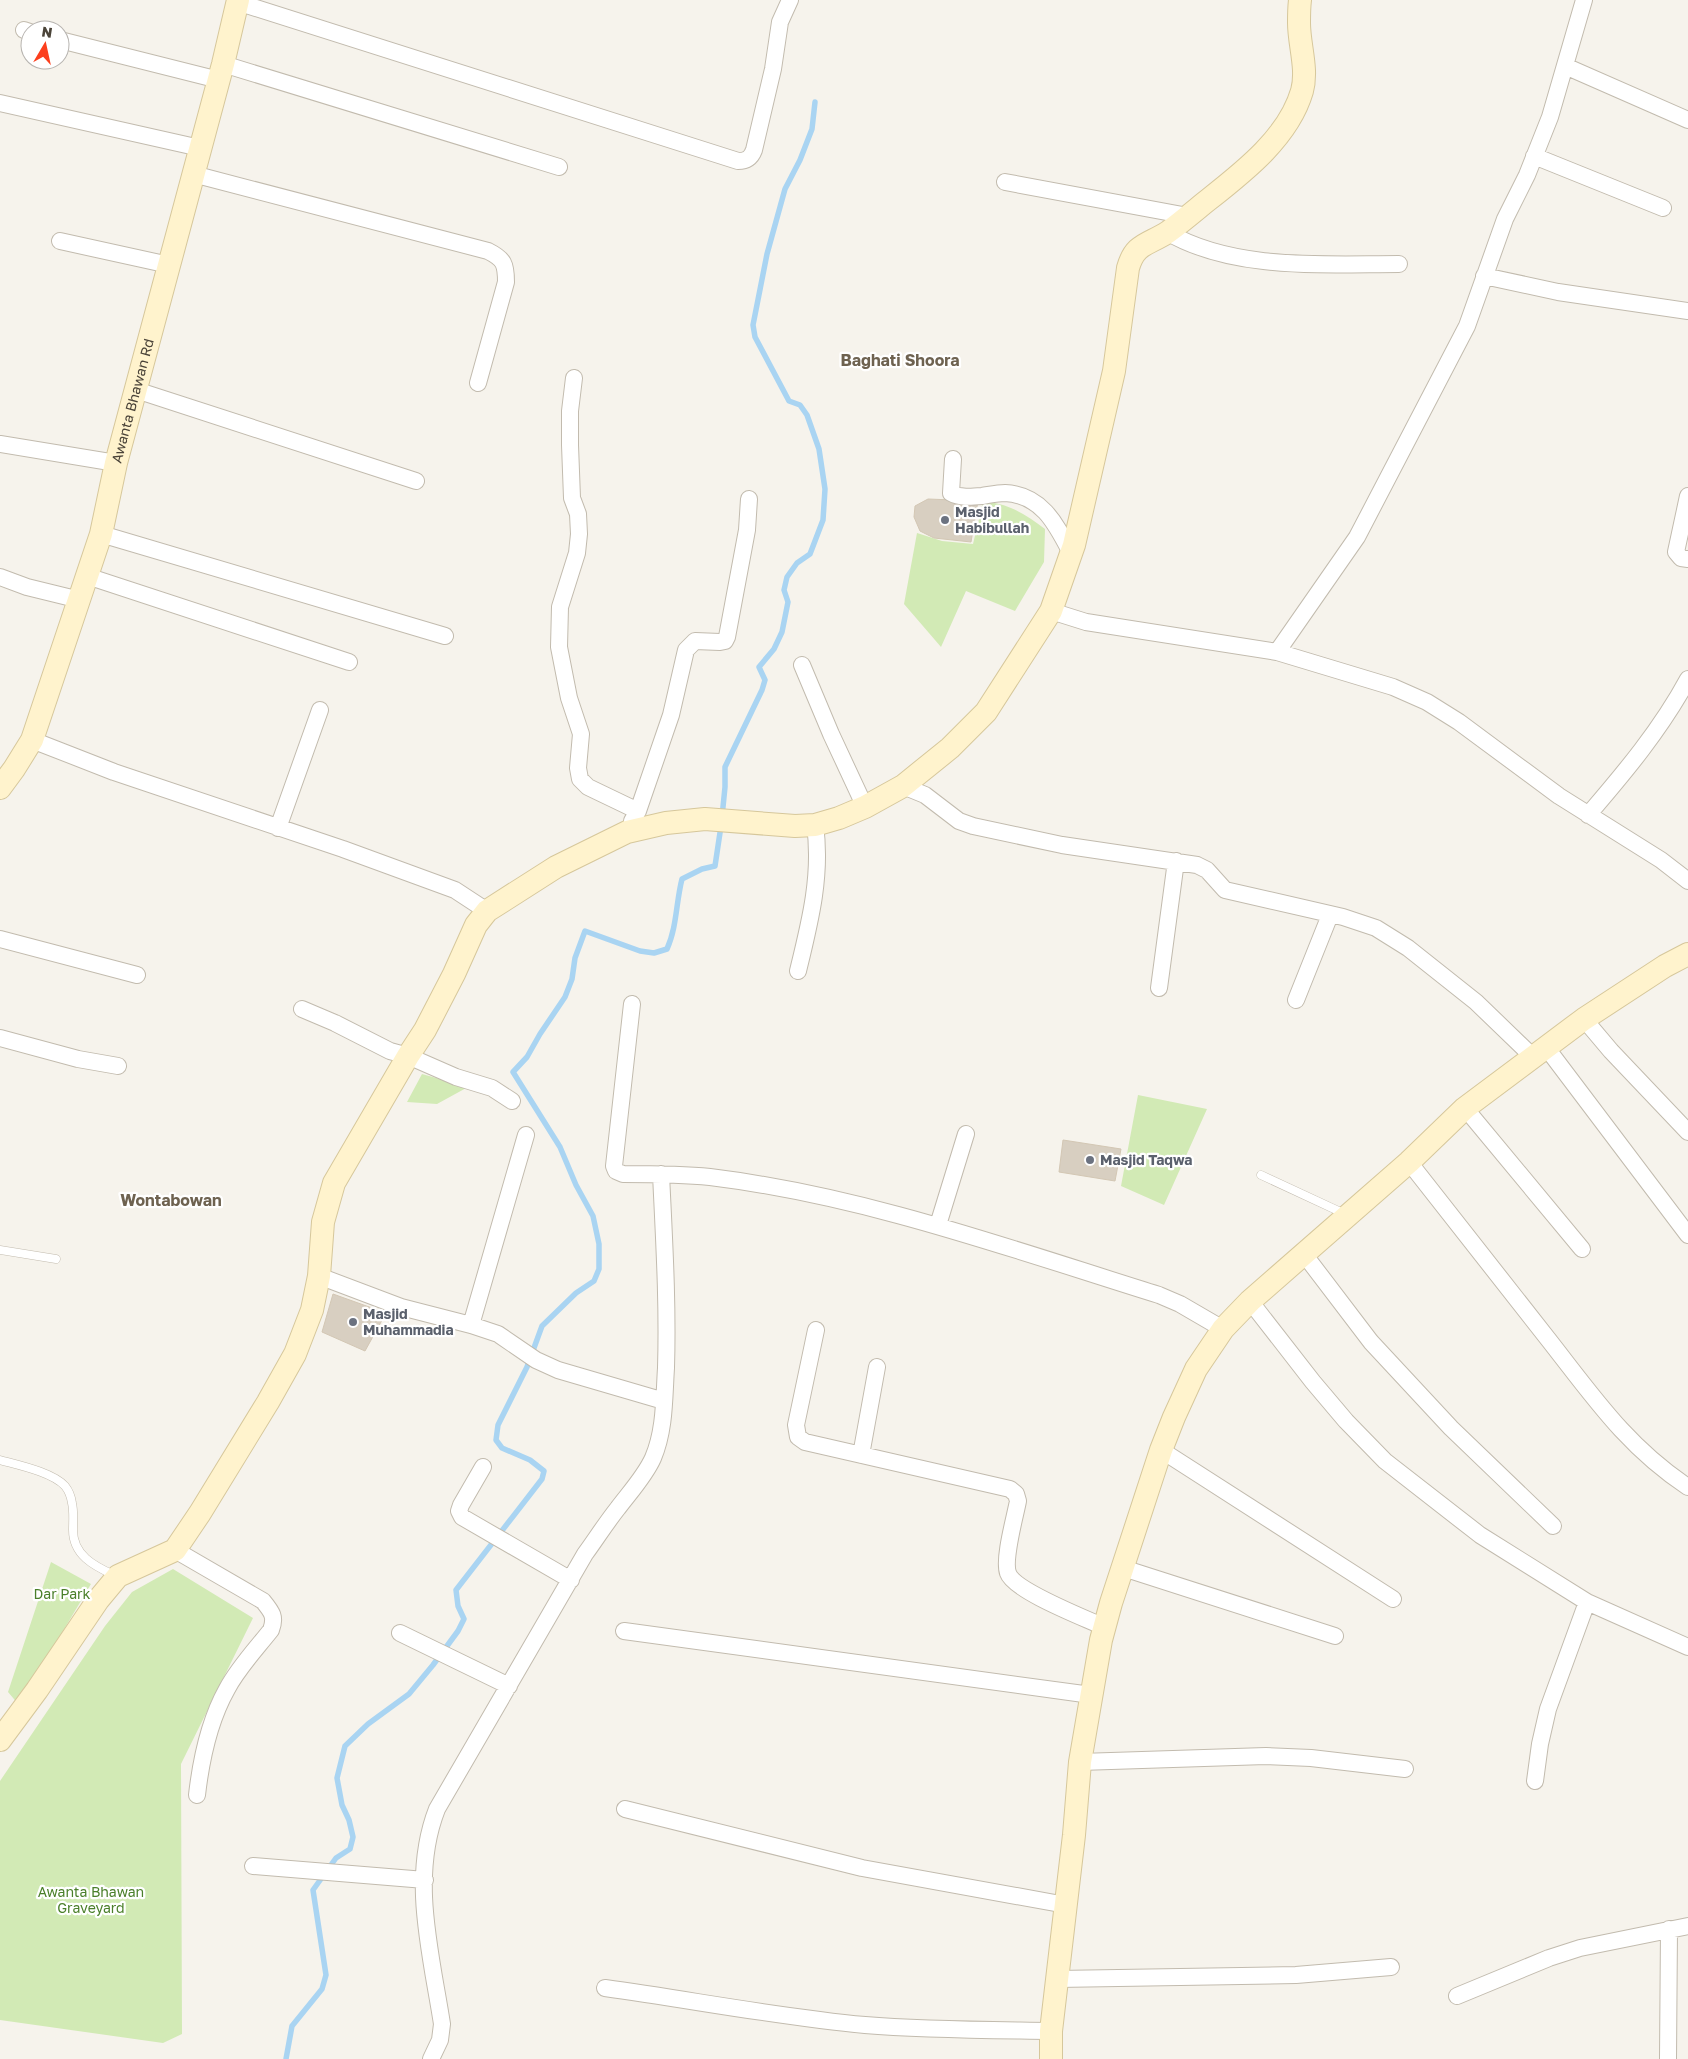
<svg xmlns="http://www.w3.org/2000/svg" width="1688" height="2059" viewBox="0 0 1688 2059" font-family="'Golos Text',sans-serif">
<rect width="100%" height="100%" fill="#f6f3ec"/>
<path fill="#d2eab5" d="M983,502C1007,502 1026,515 1045,529L1044,562L1015,611L966,591L941,647L904,604L917,533L942,541L973,544Z
M422,1074L468,1087L437,1104L407,1102Z
M1138,1095L1207,1109L1164,1205L1121,1186Z
M51,1562L91,1584L19,1705L8,1692Z
M173,1569L253,1618L181,1764L182,2034L163,2043L0,2020V1781L105,1626L132,1592Z"/>
<g fill="none" stroke-linecap="round" stroke-linejoin="round">
<path stroke="#a9d4f2" stroke-width="5.5" d="M722,817L725,787V767L762,690L765,680L759,667L774,649L782,632L788,602L784,590L787,577L797,563L810,554L823,520L825,489L819,449L807,415L800,405L789,401L755,337L753,325L767,254L785,189L800,160L812,129L815,102
M286,2059L292,2026L322,1989L326,1975L313,1890L336,1858L350,1849L353,1837L349,1820L342,1805L337,1778L345,1746L368,1724L409,1694L433,1665L458,1631L464,1619L458,1606L456,1590L542,1479L544,1471L530,1460L502,1448L496,1440L498,1425L527,1367L542,1326L576,1293L594,1281L599,1269V1244L593,1216L576,1185L560,1147L513,1072L527,1057L540,1034L565,997L572,979L575,958L585,931L640,951L654,953L667,949C677,927 676,902 682,879L702,869L715,866L721,826"/>
</g>
<path fill="#d8cfc1" stroke="#d3c7b4" d="M928,499L978,501L971,542L934,538L920,531L914,517L915,506Z
M1063,1140L1121,1149L1115,1181L1059,1172Z
M333,1294L386,1313L365,1351L322,1332Z"/>
<g fill="none" stroke-linecap="round" stroke-linejoin="round">
<defs>
<path id="lane" d="M1261,1175L1345,1214
M0,1250L56,1259
M0,1460C18,1465 52,1472 65,1486C69,1491 71,1496 72,1503C74,1512 73,1521 73,1530C73,1555 94,1566 114,1575"/>
<path id="street" d="M237,2L738,161C747,161 751,158 754,150L773,69L780,22L790,0
M24,30L30,32
M60,40L219,80
M223,64L559,167
M1565,66L1688,120
M0,103L200,148
M1534,156L1663,208
M193,174L488,251C504,259 506,264 506,282L478,383
M1005,182L1188,216
M1167,232C1233,271 1324,264 1399,264
M60,241L169,265
M1484,276L1558,292L1688,311
M574,378L570,411V445L572,498L578,514L579,534L577,553L560,607L559,647L569,698L581,734L578,768L580,779L588,787L638,811
M136,390L416,481
M0,444L116,463
M953,459L951,493C960,498 971,497 982,496C989,495 997,493 1005,493C1042,495 1056,524 1071,553
M1688,496L1676,552L1681,558L1688,559
M101,534L445,636
M87,576L349,662
M0,577L27,587L80,600
M1051,611L1086,622L1277,652L1393,687L1427,702L1459,722L1559,796L1661,860L1688,881
M1277,652L1357,537L1467,326L1505,219L1527,175L1550,117L1584,0
M802,665L831,734L865,807
M32,740L114,772L343,849L455,890L487,911
M903,786L925,795L959,821L973,826L1062,845L1197,865L1207,870L1225,890L1343,917L1376,928L1408,948L1476,1002L1533,1057
M1588,815C1625,772 1661,729 1688,679
M632,821L638,811L671,715L686,650L695,641L720,642L725,641L727,637L747,530L749,499
M278,828L320,710
M0,939L137,975
M798,971C810,922 822,875 815,825
M1159,988L1176,861
M1296,1000L1330,915
M632,1004L614,1166L616,1171L623,1174C652,1174 681,1174 710,1177C865,1196 1011,1249 1159,1295L1180,1304L1223,1329
M302,1009L335,1023L390,1051L408,1056L456,1077L492,1088L512,1101
M1584,1019L1611,1051L1688,1132
M0,1038L78,1059L118,1066
M1546,1047L1688,1235
M1465,1108L1582,1249
M1409,1162C1455,1221 1501,1280 1548,1339C1592,1395 1627,1447 1688,1487
M938,1225L966,1134
M1304,1254L1371,1342L1451,1428L1553,1526
M319,1276L401,1307L471,1325L498,1334L536,1360L558,1370L664,1401
M1250,1301L1313,1382L1346,1421L1385,1461L1480,1535L1587,1602L1688,1647
M471,1325L526,1135
M816,1330L796,1425L798,1437L805,1442L1010,1489L1016,1494L1018,1501C1015,1517 1003,1559 1008,1573C1014,1591 1085,1618 1104,1627
M1161,1450L1393,1599
M861,1455L877,1367
M483,1467L461,1505L459,1511L462,1517L571,1580
M175,1550L263,1601C272,1612 276,1617 271,1630C256,1649 238,1668 227,1689C209,1721 201,1760 197,1795
M1123,1568L1335,1636
M624,1631L1091,1695
M400,1633L509,1686
M1080,1762L1266,1756L1311,1758L1405,1769
M1535,1781L1540,1744L1548,1709L1587,1602
M625,1809L862,1868L1066,1905
M253,1866L425,1880
M1057,1979L1296,1975L1391,1967
M605,1988C692,2000 778,2017 865,2025C927,2030 989,2030 1051,2031
M1457,1996L1549,1958L1580,1948L1688,1926
M431,2059L440,2040L442,2024C431,1953 410,1878 437,1809L585,1554C596,1539 606,1523 618,1508C630,1492 645,1476 653,1458C665,1430 664,1398 666,1368C668,1303 664,1239 661,1174
M1668,2059L1669,1929"/>
<g id="secondary">
<path id="s1" d="M0,788L14,769L32,740L101,534L116,463L223,64L238,0"/>
<path d="M0,1740L37,1690L98,1600L118,1576L175,1550L200,1513L268,1402L295,1354L312,1310L319,1276L323,1222L334,1183L408,1056L425,1030L454,974L476,925L487,911L556,867L627,832L666,823L705,819L795,826L815,825L839,818L865,807L903,786L950,748L986,712L1051,611L1074,545L1114,371L1128,268C1135,243 1148,245 1168,232C1180,223 1192,213 1203,204C1241,174 1288,139 1302,91C1308,69 1299,45 1299,23C1299,15 1299,8 1300,0"/>
<path d="M1051,2059V2031L1074,1835L1080,1762L1101,1640L1111,1603L1161,1450L1174,1417L1196,1369L1223,1329L1250,1301L1409,1162L1465,1108L1584,1019L1665,966L1688,954"/>
</g>
</defs>
<use href="#lane" stroke="#c2bbae" stroke-width="9"/>
<use href="#street" stroke="#c2bbae" stroke-width="18"/>
<use href="#secondary" stroke="#d6c79b" stroke-width="24"/>
<use href="#lane" stroke="#fff" stroke-width="8"/>
<use href="#street" stroke="#fff" stroke-width="16"/>
<use href="#secondary" stroke="#fff3cd" stroke-width="22"/>
</g>
<g fill="#6b7280" stroke="#fff" stroke-width="2">
<circle cx="945" cy="520" r="5"/>
<circle cx="1090" cy="1160" r="5"/>
<circle cx="353" cy="1322" r="5"/>
</g>
<g text-anchor="middle" stroke-width="4.5" stroke-linejoin="round" paint-order="stroke">
<g font-size="14" fill="#4b4439" stroke="#fff">
<text dy="5" stroke="none"><textPath href="#s1" startOffset="412">Awanta Bhawan Rd</textPath></text>
</g>
<g font-size="14" font-weight="bold" fill="#5b616d" stroke="#fff" text-anchor="start">
<text x="955" y="517">Masjid<tspan x="955" dy="16">Habibullah</tspan></text>
<text x="1100" y="1165">Masjid Taqwa</text>
<text x="363" y="1319">Masjid<tspan x="363" dy="16">Muhammadia</tspan></text>
</g>
<g font-size="14" fill="#4a7f2a" stroke="#fff">
<text x="62" y="1599">Dar Park</text>
<text x="91" y="1897">Awanta Bhawan<tspan x="91" dy="16">Graveyard</tspan></text>
</g>
<g font-size="16" font-weight="bold" fill="#6e6250" stroke="#fff">
<text x="900" y="366">Baghati Shoora</text>
<text x="171" y="1206">Wontabowan</text>
</g>
</g>
<g transform="translate(45 45) rotate(9)"><circle r="24" fill="#ffffff" stroke="#b7b4b0"/>
<path d="M0-4L9 19L0 12L-9 19Z" fill="#fc3f1d"/>
<text y="-8" font-size="14" font-weight="bold" text-anchor="middle" fill="#4b4439">N</text>
</g>
</svg>
